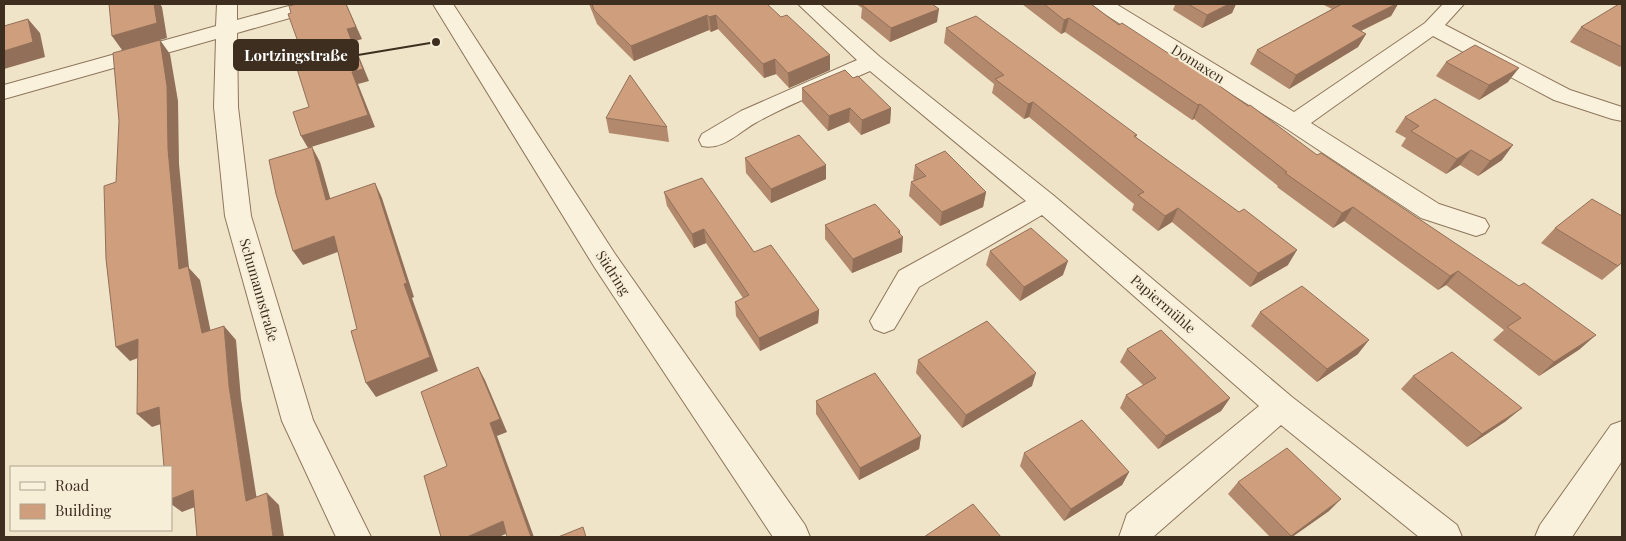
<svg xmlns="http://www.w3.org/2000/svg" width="1626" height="541" viewBox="0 0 1626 541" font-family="'Playfair Display',serif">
<rect width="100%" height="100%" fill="#f0e4c8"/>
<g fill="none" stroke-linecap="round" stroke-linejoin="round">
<defs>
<path id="minor" d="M217,4H237V20L296,4H328L325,8L237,33L238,107L251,216L313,420L371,537H336L282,421L225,216L214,107L216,39L4,99V85L216,26Z
M433,4H453L615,254L805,525L810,537H773L595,268Z
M798,4H820L880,57L1053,195L1292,397L1457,525L1462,537H1419L1281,425L1153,537H1119L1127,514L1259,406L1042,215L919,287L894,329L884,333L874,329L870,321L899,271L1026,201L870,71C834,87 791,103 757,122C740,131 723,151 702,146L699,140L702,134L741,111L857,60Z
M1092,4H1116L1294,112L1425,23L1443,4H1464L1445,25L1570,90L1622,107V121L1612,119L1554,100L1433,36L1311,123L1439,204L1485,219L1489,226L1485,233L1476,236L1421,218L1287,129L1095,8Z
M1622,421V461L1572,537H1535L1540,525L1611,425Z"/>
</defs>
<use href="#minor" stroke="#8d765c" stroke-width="2"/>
<use href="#minor" fill="#faf1dc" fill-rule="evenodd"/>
</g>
<path fill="#b2896c" d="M589,4H767L830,70L789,88L776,74L764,78L718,29L711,32L709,30L634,61L597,24Z
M856,4H932L937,22L890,42L861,18L862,8Z
M1022,4H1091L1119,25L1317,155L1580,349L1539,376L1493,340L1504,330L1446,285L1438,290L1344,221L1333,228L1277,187L1278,186L1194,119L1192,120L1065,32L1061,34Z
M1173,4H1237H1236L1232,13L1202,28L1173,10L1175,5Z
M1322,4H1398L1391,16L1361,31L1366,34L1358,47L1289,89L1250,64L1257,50L1332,9Z
M1622,4V65L1620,67L1570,42L1581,27Z
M946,28L1137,135L1136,137L1288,265L1250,287L1172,222L1158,231L1132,210L1134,204L1029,117L1024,119L992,93L994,84L944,43Z
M1446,62L1508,82L1479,100L1436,76Z
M853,78L891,108L890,123L861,135L849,122L828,131L802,102V88Z
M1405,117L1502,160L1478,176L1460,165L1446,174L1401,146L1406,138L1395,132Z
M606,118L667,127L669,142L609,133Z
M745,158L826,165V179L771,203L746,173Z
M915,165L986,192L983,207L940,226L909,196L911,182L914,180L913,179Z
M664,192L754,252L819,310L818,323L760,351L736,316L735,302L743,298L706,243L694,248L667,206Z
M825,225L900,231L902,252L852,273L825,239Z
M1555,228L1622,263L1602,280L1541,243Z
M990,251L1063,275L1020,301L986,265Z
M1260,312L1358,354L1317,382L1251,326Z
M1127,349L1230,398L1221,411L1158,449L1120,408L1126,395L1143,385L1120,362Z
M918,360L1032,386L962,428L916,373Z
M1413,376L1506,421L1467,447L1401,389Z
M816,401L921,436L919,449L859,480L816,414Z
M1024,453L1129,472L1122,485L1064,521L1020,466Z
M1238,482L1329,511L1292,537H1270L1228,494Z"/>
<path fill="#916f58" d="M154,4H160L162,7L167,38L160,40L170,54L178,101L179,164L189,268L200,280L214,347L202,333L179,269L122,50L112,36Z
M346,4L362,39L353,42L369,81L358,84L375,127L308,148L301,136L352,72L347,29Z
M1228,4H1237H1236L1232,13L1202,28L1207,15Z
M1396,4H1398L1391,16L1344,39L1352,26Z
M939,9L937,22L890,42L891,28Z
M707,15L709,30L634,61L631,46Z
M716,15L718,29L711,32L709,17Z
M1069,18L1065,32L1061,34L1064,20Z
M28,19L40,33L45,57L4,69V51Z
M1366,34L1358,47L1289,89L1296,75Z
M830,55V70L789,88L788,73Z
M775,59L776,74L764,78L763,64Z
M1519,68L1508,82L1479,100L1489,85Z
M1033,102L1029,117L1024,119L1028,104Z
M1200,104L1194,119L1192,120L1198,105Z
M850,108L849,122L828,131L829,116Z
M891,108L890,123L861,135L862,120Z
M1513,145L1502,160L1478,176L1490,161Z
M312,147L320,162L335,215L326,200Z
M1471,150L1460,165L1446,174L1457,159Z
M826,165V179L771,203V189Z
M375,183L382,198L414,297L412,298L438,371L376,397L366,383L404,284Z
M986,192L983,207L940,226L942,212Z
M1353,207L1344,221L1333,228L1342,213Z
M1178,208L1172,222L1158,231L1165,216Z
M704,229L706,243L694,248L692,234Z
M900,231L899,239L903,237L902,252L852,273L853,259Z
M334,236L343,250L303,265L293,251Z
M1297,250L1288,265L1250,287L1258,273Z
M1068,261L1063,275L1020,301L1024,287Z
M1458,271L1446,285L1438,290L1450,276Z
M819,310L818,323L760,351L759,338Z
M224,326L236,340L241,399L259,513L246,501L229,386Z
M1596,335L1580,349L1539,376L1554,362Z
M138,339L151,353L130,361L116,347Z
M1369,340L1358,354L1317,382L1327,369Z
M478,367L485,380L507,432L497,436L534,537H531L490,423Z
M1036,373L1032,386L962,428L966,415Z
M1230,398L1221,411L1158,449L1166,436Z
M159,407L173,420L152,427L137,414Z
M1522,408L1506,421L1467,447L1482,434Z
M921,436L919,449L859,480L860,468Z
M1129,472L1122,485L1064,521L1071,509Z
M193,490L208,502L182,512L171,504V499Z
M267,493L279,505L284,537H273Z
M1341,499L1329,511L1292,537H1289Z
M503,521L510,532L499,537H467Z"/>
<path fill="#cf9f7d" stroke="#916f58" d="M109,4H154L157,23L112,36Z
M297,4H346L356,27L347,29L363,69L352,72L368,115L301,136L293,112L309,107L293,56L302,53L288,14L291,13L289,6Z
M592,4H767L781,17L787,15L830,55L788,73L775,59L763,64L716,15L709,17L707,15L631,46L594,10Z
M864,4H932L939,9L891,28L862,5Z
M1044,4H1091L1119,25L1122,23L1177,59L1180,58L1248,106L1250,105L1317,155L1321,153L1519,286L1524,283L1596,335L1554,362L1507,327L1521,318L1458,271L1450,276L1353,207L1342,213L1285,173L1287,172L1200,104L1198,105L1069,18L1064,20Z
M1188,4H1229L1207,15Z
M1342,4H1396L1352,26L1366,34L1296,75L1257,50Z
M1619,4H1622V47L1581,27Z
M976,16L1137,135L1134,136L1239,212L1244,209L1297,250L1258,273L1178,208L1165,216L1138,195L1144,192L1033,102L1028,104L995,79L1004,75L946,28Z
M28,19L33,42L4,51V26Z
M160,40L167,86L168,149L179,269L188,266L202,333L224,326L229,386L246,501L267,493L273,537H197L193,490L171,499V467H164L159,407L137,414L138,339L116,347L106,259L104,186L116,182L119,121L113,53Z
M1475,45L1519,68L1489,85L1446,62Z
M845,70L853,78L858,76L891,108L862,120L850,108L829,116L802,88Z
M630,75L667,127L606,118Z
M1435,99L1513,145L1490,161L1471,150L1457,159L1411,131L1419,126L1405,117Z
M799,135L826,165L771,189L745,158Z
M312,147L326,200L375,183L407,283L404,284L430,357L366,383L351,331L357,329L334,236L293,251L276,194L269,160Z
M945,151L986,192L942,212L911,182L926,176L915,165Z
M702,178L754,252L771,245L819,310L759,338L735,302L749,295L704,229L692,234L664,192Z
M1592,199L1622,216V262L1618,266L1555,228Z
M875,204L900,231L898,232L903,237L853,259L825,225Z
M1031,228L1068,261L1024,287L990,251Z
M1302,286L1369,340L1327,369L1260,312Z
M987,321L1036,373L966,415L918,360Z
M1161,330L1230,398L1166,436L1126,395L1156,378L1127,349Z
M1452,352L1522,408L1482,434L1413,376Z
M478,367L500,419L490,423L531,537H507L503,521L467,537H441L424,476L447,466L421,392Z
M875,373L921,436L860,468L816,401Z
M1082,420L1129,472L1071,509L1024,453Z
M1287,448L1341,499L1291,536L1238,482Z
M973,504L1001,537H924Z
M583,527L586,537H558Z"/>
<g text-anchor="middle" stroke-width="4.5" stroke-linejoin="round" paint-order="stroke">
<g font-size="14" fill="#3d2e20" stroke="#f7eed8">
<text transform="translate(1198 64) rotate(32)" y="5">Domaxen</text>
<text transform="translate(613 273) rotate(57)" y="5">Südring</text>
<text transform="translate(259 290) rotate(74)" y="5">Schumannstraße</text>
<text transform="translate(1163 304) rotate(41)" y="5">Papiermühle</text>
</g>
</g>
<path fill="none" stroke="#3d2e20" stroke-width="2" d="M436 42L358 55"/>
<circle fill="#3d2e20" stroke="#f7eed8" stroke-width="2" cx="436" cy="42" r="5"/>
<rect fill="#3d2e20" stroke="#3d2e20" stroke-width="2" x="234" y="40" width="124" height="30" rx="5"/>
<g font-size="15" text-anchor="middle" font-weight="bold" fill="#fff">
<text x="296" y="61">Lortzingstraße</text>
</g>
<rect width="1626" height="541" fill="none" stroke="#3d2e20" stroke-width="10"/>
<rect x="10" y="466" width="162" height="65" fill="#f7eed8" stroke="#ada18e"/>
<rect x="20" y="482" width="25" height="8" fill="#faf1dc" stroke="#ada18e"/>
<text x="55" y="491" font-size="15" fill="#3d2e20">Road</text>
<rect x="20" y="504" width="25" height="15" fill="#cf9f7d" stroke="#ada18e"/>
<text x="55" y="516" font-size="15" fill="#3d2e20">Building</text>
</svg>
